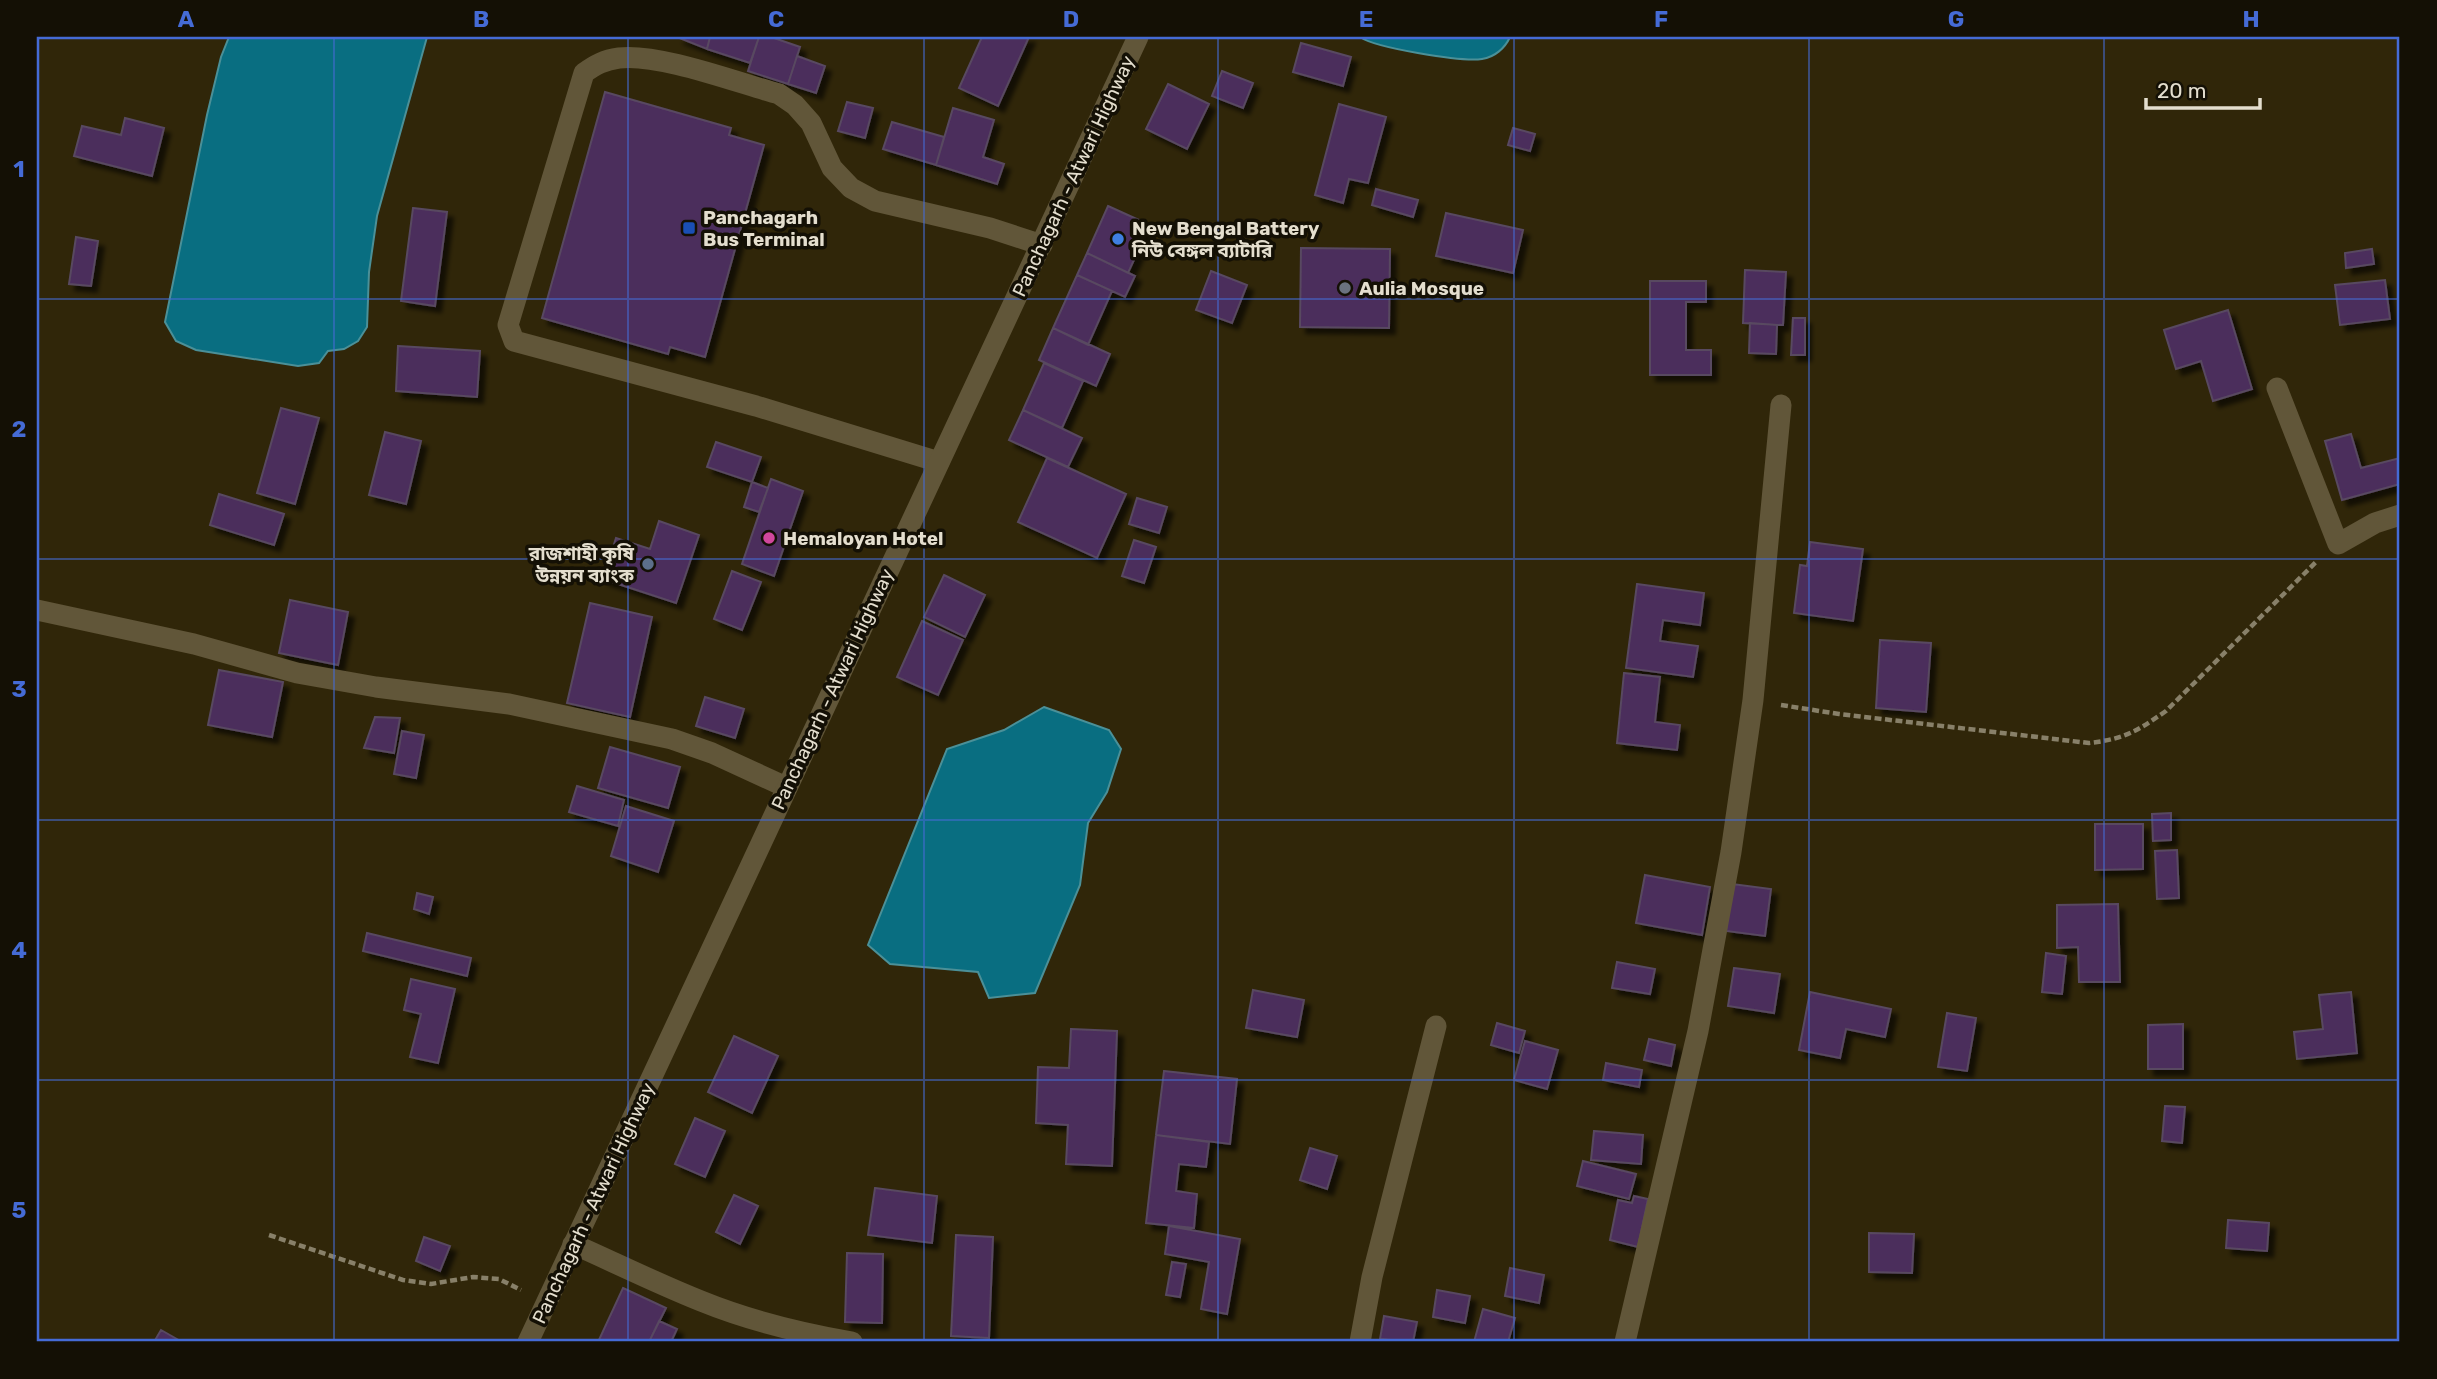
<svg xmlns="http://www.w3.org/2000/svg" width="2437" height="1379" viewBox="0 0 2437 1379" font-family="Rubik,'Noto Sans Bengali',sans-serif">
<defs>
<filter id="shadow"><feDropShadow dx="6" dy="6" stdDeviation="2" flood-color="#0009"/></filter>
</defs>
<rect width="100%" height="100%" fill="#302609"/>
<path fill="#096e81" stroke="#4b9098" stroke-width="2" d="M229,37H427L377,216L369,272L367,327L358,341L344,349L328,351L319,363L298,366L196,350L176,341L165,322L207,115L221,57Z
M1360,37H1510C1505,48 1495,57 1482,59C1461,62 1376,48 1360,37Z
M1044,707L1109,730L1121,749L1107,792L1088,823L1080,885L1035,993L989,998L978,972L890,964L868,945L947,749L1004,730Z"/>
<path fill="#4c2d5c" stroke="#584861" stroke-width="2" filter="url(#shadow)" d="M677,37H710L707,49Z
M710,37H759L750,63L707,49Z
M759,37H771L800,47L788,84L748,71Z
M982,37H1029L998,106L959,88Z
M1301,43L1351,57L1343,86L1293,72Z
M797,56L825,66L816,93L788,84Z
M1222,71L1253,83L1243,108L1212,96Z
M1168,84L1209,104L1187,149L1146,129Z
M605,92L731,128L729,135L764,145L705,357L670,347L668,354L542,318Z
M847,102L873,108L865,138L838,131Z
M1339,104L1386,117L1368,183L1349,179L1343,203L1315,195Z
M953,108L994,120L983,157L1004,164L997,184L936,165Z
M125,118L164,128L152,176L74,156L82,126L121,135Z
M892,122L944,137L936,165L883,149Z
M1513,128L1535,134L1530,151L1508,145Z
M1376,189L1418,200L1413,217L1372,205Z
M1108,206L1150,225L1128,273L1087,253Z
M413,208L447,212L435,306L401,301Z
M1446,213L1523,230L1513,273L1436,256Z
M76,237L98,241L91,286L69,284Z
M1301,248L1390,249L1389,328L1300,327Z
M2372,249L2374,264L2346,268L2345,253Z
M1087,253L1135,276L1125,297L1077,275Z
M1745,270L1786,272L1783,325L1743,323Z
M1211,271L1247,285L1232,323L1196,310Z
M1077,275L1112,291L1088,345L1053,328Z
M2385,280L2390,319L2340,325L2335,285Z
M1650,281H1706V302H1686V350H1711V375H1650Z
M2228,310L2252,389L2213,401L2201,361L2176,369L2164,330Z
M1793,318H1805V355H1791Z
M1750,323L1777,325L1776,354L1749,353Z
M1053,328L1110,354L1096,386L1039,360Z
M398,346L480,351L477,397L396,391Z
M1044,363L1083,381L1062,428L1023,410Z
M281,408L319,418L295,504L257,493Z
M1023,410L1082,438L1068,467L1009,440Z
M385,432L421,441L406,504L369,495Z
M2351,434L2361,468L2400,458V484L2342,500L2325,441Z
M716,442L761,457L752,482L707,467Z
M1047,458L1126,494L1097,558L1018,522Z
M771,479L803,491L774,576L742,564Z
M752,482L768,488L759,512L744,507Z
M219,494L284,514L274,545L210,525Z
M1137,498L1167,507L1159,533L1129,524Z
M659,521L699,535L676,603L603,579L616,538L650,549Z
M1134,540L1156,547L1144,583L1122,576Z
M1810,542L1863,549L1853,621L1794,613L1800,565L1807,566Z
M732,571L761,582L742,630L714,619Z
M944,575L985,595L965,637L924,617Z
M1637,584L1704,593L1700,625L1663,620L1660,641L1698,646L1693,677L1626,668Z
M290,600L348,612L338,665L279,653Z
M590,603L652,617L630,717L567,703Z
M922,621L963,640L938,695L897,677Z
M1880,640L1931,643L1926,712L1876,708Z
M219,670L283,682L272,737L208,725Z
M1624,673L1660,677L1655,722L1680,725L1677,750L1617,743Z
M705,697L744,709L735,738L696,726Z
M375,717L400,718L394,753L364,748Z
M402,731L424,735L416,778L394,774Z
M610,747L680,767L668,808L598,788Z
M577,786L624,800L618,826L569,812Z
M626,806L674,821L658,872L611,856Z
M2171,813V840L2153,841L2152,814Z
M2095,824H2143V869L2095,870Z
M2177,850L2179,898L2157,899L2155,851Z
M1645,875L1710,887L1702,935L1636,923Z
M1732,884L1771,889L1765,936L1726,931Z
M417,893L433,897L429,914L414,909Z
M2118,904L2120,982H2079L2078,947L2057,948V905Z
M367,933L471,958L467,976L363,951Z
M2046,953L2066,956L2062,994L2042,992Z
M1617,962L1655,969L1650,994L1612,988Z
M1734,968L1780,974L1774,1013L1728,1006Z
M411,979L455,989L438,1063L410,1057L421,1014L404,1010Z
M1253,990L1304,1000L1297,1037L1246,1028Z
M1810,992L1891,1009L1885,1037L1846,1029L1840,1058L1799,1050Z
M2351,992L2357,1053L2297,1059L2294,1032L2323,1029L2319,995Z
M1947,1013L1976,1018L1967,1071L1938,1067Z
M1497,1023L1525,1031L1519,1053L1491,1045Z
M2183,1024V1069H2148V1025Z
M1071,1029L1117,1031L1112,1166L1066,1164L1068,1125L1036,1123L1038,1067L1069,1068Z
M734,1036L778,1056L752,1113L708,1092Z
M1649,1039L1675,1045L1671,1066L1644,1060Z
M1525,1041L1558,1050L1547,1089L1514,1080Z
M1606,1063L1642,1070L1639,1087L1603,1080Z
M1164,1071L1237,1079L1230,1144L1156,1135Z
M2165,1106L2185,1107L2182,1143L2162,1141Z
M695,1118L725,1131L705,1177L675,1164Z
M1594,1131L1643,1135L1641,1164L1591,1160Z
M1156,1135L1209,1142L1206,1167L1179,1164L1176,1191L1197,1194L1194,1228L1146,1223Z
M1310,1148L1337,1156L1327,1189L1300,1180Z
M1583,1161L1636,1174L1629,1199L1577,1186Z
M875,1188L937,1196L932,1243L868,1235Z
M734,1195L758,1206L740,1244L716,1232Z
M1634,1196L1648,1199L1638,1247L1610,1240L1618,1200L1632,1203Z
M2228,1220L2269,1223L2267,1251L2226,1248Z
M1169,1226L1240,1239L1227,1314L1201,1309L1209,1262L1165,1254Z
M1869,1233L1914,1234L1912,1273L1869,1272Z
M956,1235L993,1237L989,1338L951,1336Z
M424,1237L450,1246L440,1271L416,1261Z
M847,1253L883,1254L882,1323L845,1322Z
M1172,1262L1186,1264L1180,1297L1166,1295Z
M1510,1268L1544,1275L1539,1303L1505,1296Z
M623,1288L666,1308L649,1342H598Z
M1437,1290L1470,1296L1465,1323L1433,1317Z
M1483,1309L1515,1318L1508,1342H1474Z
M1384,1316L1417,1322L1413,1342L1380,1339Z
M659,1321L677,1329L671,1342H649Z
M161,1330L182,1342H154Z"/>
<g fill="none" stroke-linecap="round" stroke-linejoin="round">
<path stroke="#888069" stroke-width="4.5" stroke-dasharray="7 3.5" stroke-linecap="butt" d="M1781,705L1839,714L2089,743C2125,739 2137,731 2166,711L2316,562
M269,1235L403,1280L431,1284L473,1277L499,1279L521,1290"/>
<path stroke="#615639" stroke-width="21" d="M2277,388L2338,544L2375,523L2400,515
M939,462L756,406L514,341L508,325L584,73C595,65 604,60 619,58C659,53 738,83 779,94L795,105L811,123L832,168L851,188L875,201L990,228L1042,245
M37,610L194,644L297,673L376,687L509,704L672,739L712,753L786,787
M573,1244C616,1263 658,1284 701,1301C750,1321 800,1333 852,1342
M1360,1342L1372,1277L1436,1026
M1625,1342L1698,1031L1731,852L1753,700L1781,405"/>
<path stroke="#615639" stroke-width="21" d="M528,1342L1138,37"/>
</g>
<path fill="none" stroke="#456bd6" stroke-width="2" stroke-opacity="0.55" d="M334,37V1342M628,37V1342M924,37V1342M1218,37V1342M1514,37V1342M1809,37V1342M2104,37V1342M37,299H2400M37,559H2400M37,820H2400M37,1080H2400"/>
<rect fill="#1a4fb4" stroke="#141005" stroke-width="2.5" x="682" y="221" width="14" height="14" rx="3.5"/>
<circle fill="#3f7fe0" stroke="#141005" stroke-width="2.5" cx="1118" cy="239" r="7"/>
<circle fill="#6b7280" stroke="#141005" stroke-width="2.5" cx="1345" cy="288" r="7"/>
<circle fill="#d1479c" stroke="#141005" stroke-width="2.5" cx="769" cy="538" r="7"/>
<circle fill="#5c6f8a" stroke="#141005" stroke-width="2.5" cx="648" cy="564" r="7"/>
<g text-anchor="middle" stroke-width="7" stroke-linejoin="round" paint-order="stroke">
<g font-size="19" fill="#e4dece" stroke="#141005">
<text transform="translate(1073 176) rotate(-65)" y="7">Panchagarh - Atwari Highway</text>
<text transform="translate(832 689) rotate(-65)" y="7">Panchagarh - Atwari Highway</text>
<text transform="translate(593 1203) rotate(-65)" y="7">Panchagarh - Atwari Highway</text>
</g>
<g font-size="19" font-weight="bold" fill="#e4dece" stroke="#141005" text-anchor="start">
<text x="703" y="224">Panchagarh<tspan x="703" dy="22">Bus Terminal</tspan></text>
<text x="1132" y="235">New Bengal Battery<tspan x="1132" dy="22">নিউ বেঙ্গল ব্যাটারি</tspan></text>
<text x="1359" y="295">Aulia Mosque</text>
<text x="783" y="545">Hemaloyan Hotel</text>
<text x="634" y="560" text-anchor="end">রাজশাহী কৃষি<tspan x="634" dy="22">উন্নয়ন ব্যাংক</tspan></text>
</g>
</g>
<rect width="2437" height="1379" fill="none" stroke="#141005" stroke-width="77"/>
<path d="M2146 98v10h114v-10" fill="none" stroke="#e4dece" stroke-width="3.5"/>
<text x="2157" y="98" font-size="21" fill="#e4dece" stroke="#141005" stroke-width="5" paint-order="stroke">20 m</text>
<rect x="38" y="38" width="2360" height="1302" fill="none" stroke="#456bd6" stroke-width="2.5"/>
<g font-size="23" text-anchor="middle" font-weight="bold" fill="#456bd6">
<text x="186" y="27">A</text>
<text x="481" y="27">B</text>
<text x="776" y="27">C</text>
<text x="1071" y="27">D</text>
<text x="1366" y="27">E</text>
<text x="1661" y="27">F</text>
<text x="1956" y="27">G</text>
<text x="2251" y="27">H</text>
<text x="19" y="177">1</text>
<text x="19" y="437">2</text>
<text x="19" y="697">3</text>
<text x="19" y="958">4</text>
<text x="19" y="1218">5</text>
</g>
</svg>
